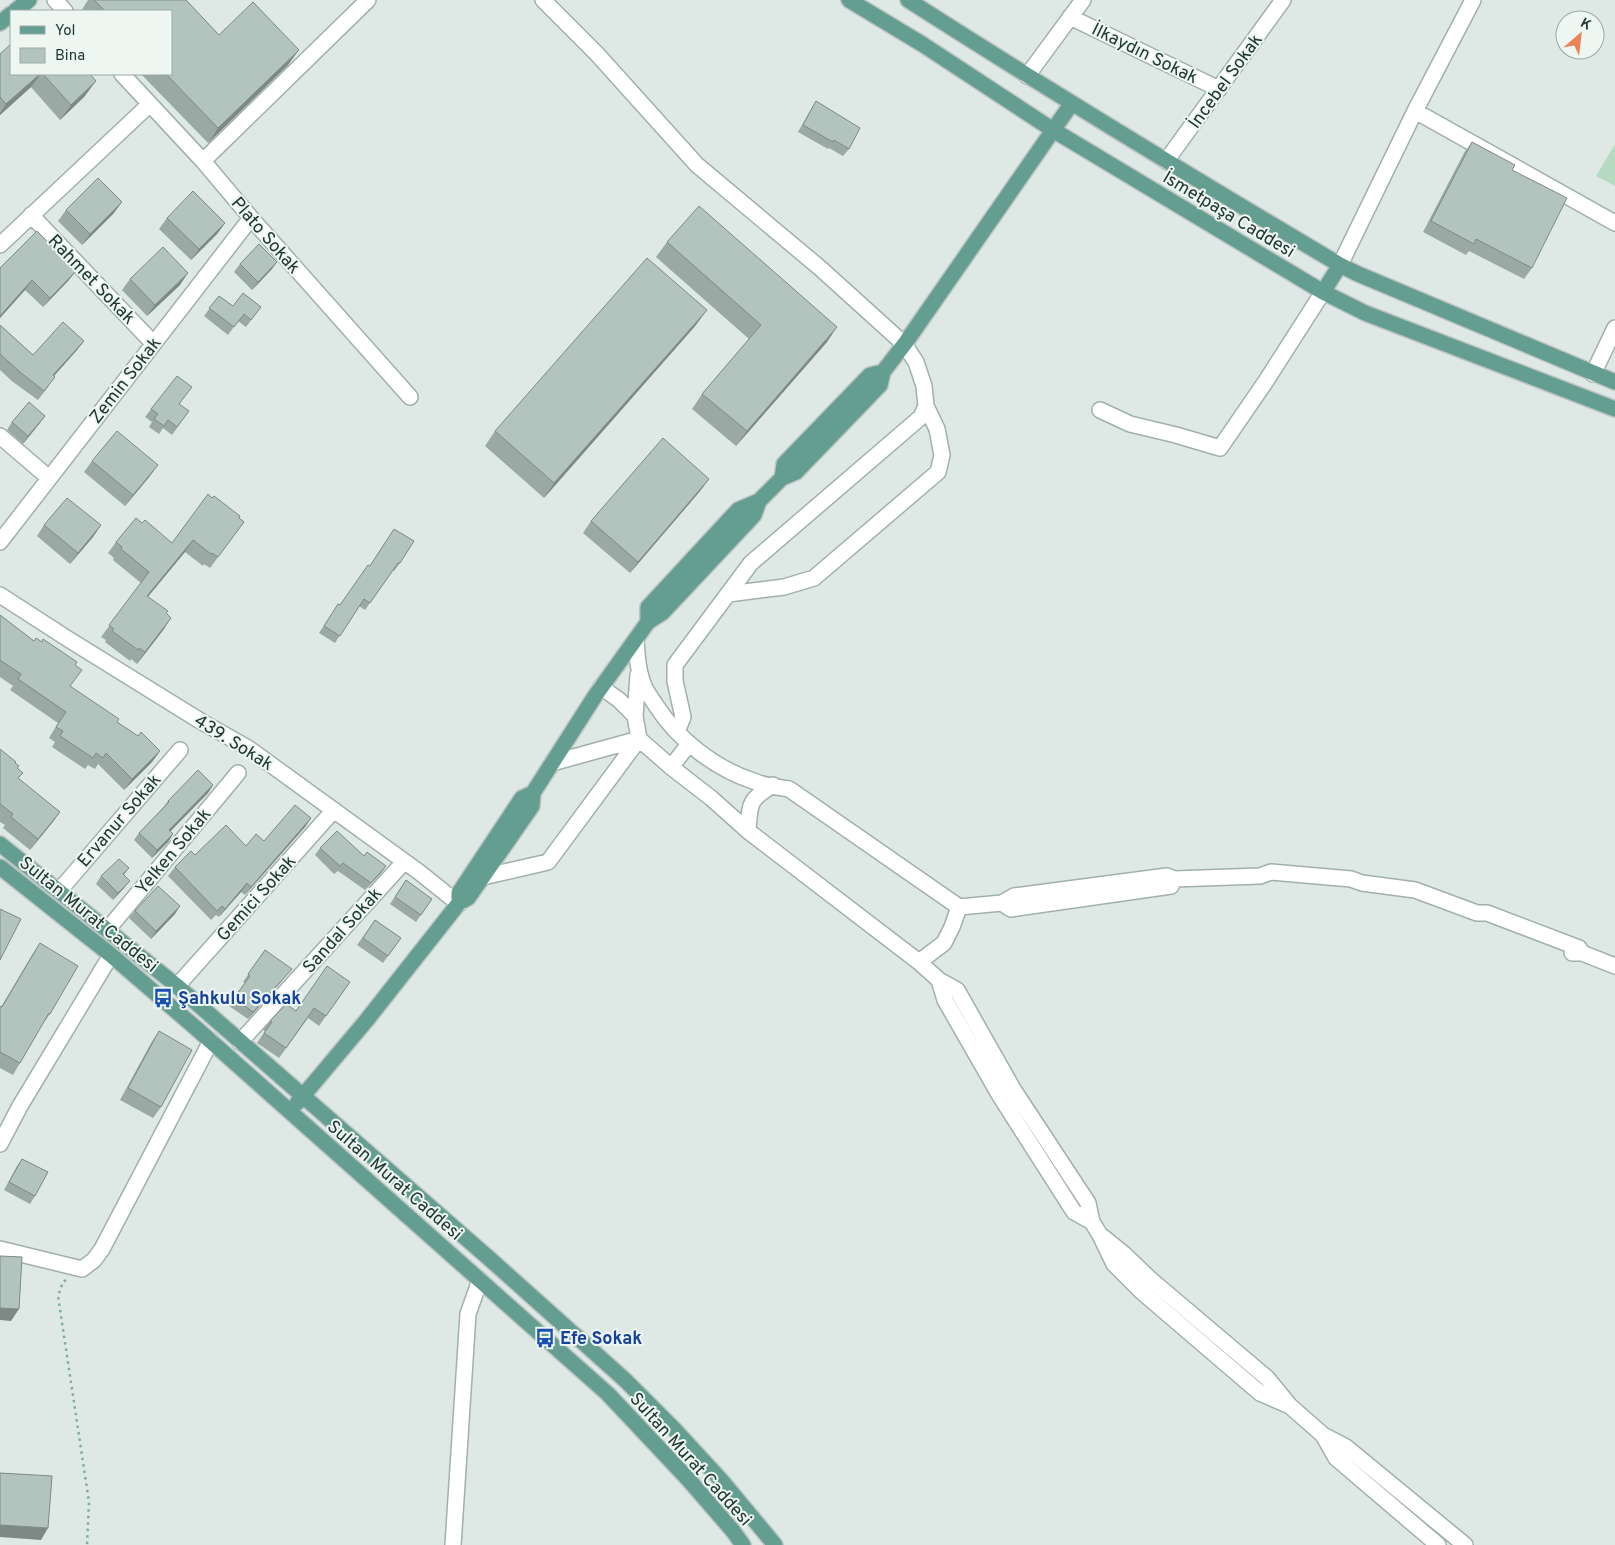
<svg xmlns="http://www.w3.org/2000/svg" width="1615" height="1545" viewBox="0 0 1615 1545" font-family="Overpass,sans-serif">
<rect width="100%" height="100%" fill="#dee9e5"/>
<path fill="#b7dac2" d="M1615,144V186L1596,176Z"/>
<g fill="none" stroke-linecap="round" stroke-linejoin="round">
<defs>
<path id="minor" d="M55,0L65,11
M543,0L597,54L697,165L820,268L904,344L916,362L924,386L926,406L921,417L751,563L675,665V681L683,717L677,732
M1070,17L1219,89
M122,74L203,161L251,218L410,397
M1027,76L1083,0
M1415,111L1615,223
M203,161L368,0
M1166,161L1283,0
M31,215L153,343
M0,245L150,104
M1340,265L1415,111L1473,0
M1593,374L1615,328
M1100,410L1130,424L1176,435L1220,448L1266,381L1323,292
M0,436L49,478
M0,542L251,218
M728,594L784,587L814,578L938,472L942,455L937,429L926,406
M0,595L68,639L202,722L248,748L419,872L459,904
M636,640C637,656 638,673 645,688C648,694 652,699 655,704C678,740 715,769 756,782C766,786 778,787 789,789L959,907L1002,903L1014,896L1167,876L1174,879L1260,876L1271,872L1351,879L1362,883L1415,890L1477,913H1487L1579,948L1582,953
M601,687L619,700L635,716
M552,763L639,739L671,767L689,744
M671,767L711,798L748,831
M773,785C748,800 750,804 748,831L919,962
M483,877L548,862L639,739L635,716L638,675
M59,891L180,750
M1002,903L1011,909L1171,886L1174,879
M959,907L952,927L944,943L919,962L939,980L957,990L1013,1089L1088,1203L1092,1222L1100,1235L1114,1264L1142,1292L1260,1393L1290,1406
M108,929L238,773
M1572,953H1582L1615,966
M939,980L945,1000L1000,1096L1074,1212L1092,1222
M177,986L334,810
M240,1042L404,862
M0,1144L20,1106L111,955
M1103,1237L1124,1254L1150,1279L1267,1378L1290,1406L1323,1435L1346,1447L1465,1545
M0,1249L82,1269L94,1260L102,1249L211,1041
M1323,1435L1336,1458L1438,1545
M453,1545L468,1314L480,1280"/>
<path id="major" d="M849,0L922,44L1053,130L1323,292L1365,313L1615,409
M908,0C1050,91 1195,179 1340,265L1358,274L1615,382
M15,11L29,0
M0,23L11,14
M1323,292L1340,265
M782,478L784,464L870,375L883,372
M648,622V607L738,510L759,501L782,478L796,472L880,385L883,372L906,342L1072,103
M0,844L177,986L491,1260L625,1380L674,1429L721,1480L775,1545
M0,867L111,955L197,1029L608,1394L688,1479L733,1531L743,1545
M459,903V893L522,798L533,793
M297,1103L366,1021L459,903L468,898L532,806L533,793L595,696L648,622L662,613L754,515L759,501"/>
</defs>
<use href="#minor" stroke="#a1b0ac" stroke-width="18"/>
<use href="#major" stroke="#bcc3c2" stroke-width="18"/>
<path stroke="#7faca0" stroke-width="2.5" stroke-dasharray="2.5 4" stroke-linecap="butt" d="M66,1280L63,1282L58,1296L89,1502L87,1545"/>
<use href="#minor" stroke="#fff" stroke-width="15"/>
<use href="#major" stroke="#639e91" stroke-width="15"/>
</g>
<path fill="#9aa9a3" d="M88,0H186L219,35L288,65L208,143L141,74H171V11H81Z
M0,54L11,74H90L85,96L60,120L31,87L0,115Z
M816,101L849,149L843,156L829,148L828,149L798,132L811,109Z
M1472,142L1512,170L1532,268L1524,279L1469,251L1466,255L1423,232L1464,153Z
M66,210L114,213L82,245L58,221Z
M167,218L225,223L217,234L191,260L159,229Z
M667,242L827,342L736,446L692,409L702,394L749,339L656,257Z
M240,264L272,269L252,290L234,272Z
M0,268L69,280L43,307L25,290L0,318Z
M130,279L180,285L147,316L122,290Z
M219,296L233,306L261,307L246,327L238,321L228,335L204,316Z
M0,325L33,355L84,341L77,350L54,376L48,387L38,400L13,382L0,370Z
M696,325L544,498L485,446L495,431Z
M179,404L189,411L172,435L163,428L159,434L149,427L152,422L145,417L151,409Z
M45,416L23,444L7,430L12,422Z
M92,461L150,476L125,506L84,472Z
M701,490L630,573L583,533L591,521Z
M239,518L244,522L210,568L204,564L203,566L185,552L148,597L166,613L164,629L137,664L131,659L130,661L105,642L106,640L101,637L141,583L113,560L114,558L108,553L116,542L142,523L172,543Z
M44,525H101L93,537L70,564L37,536Z
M394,529L400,563L394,571L393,570L365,610L359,606L335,643L319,633L338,604L340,605L370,566Z
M0,615L34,641L75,665L70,686L117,722L160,751L152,762L124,790L98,764L95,769L88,765L85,769L52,747L55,742L49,738L58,723L10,690L13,686L0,677Z
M0,749L15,764L17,768L18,779L60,812L52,823L30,850L3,828L5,825L0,822Z
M213,785L208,793L170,831L173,834L168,842L152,858L134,840L139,833L162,809L168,801Z
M311,818L305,827L245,895L241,892L219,917L216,915L211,920L168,876L175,867L195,855L246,846L264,841Z
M320,848L364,856L386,866L381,873L365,890L338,871L334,874L315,855Z
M129,868L124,875V888L113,900L96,884L101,876Z
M406,880L432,899L416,922L390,904Z
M135,911L175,914L151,939L129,918Z
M375,920L401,938L383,963L357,945Z
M40,943L50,1014L42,1025L20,1063L13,1075L0,1068V1006L1,1007L32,955Z
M265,950L286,976L248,1019L229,1006L245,983L243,982Z
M350,982L319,1026L308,1018L279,1058L257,1043L265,1031L263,1030L270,1021L296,1011Z
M159,1031L161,1107L153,1118L120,1100L151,1043Z
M22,1159L35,1196L30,1204L4,1190L17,1166Z"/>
<path fill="#7d8985" d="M299,50L288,65L208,143L218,128Z
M40,74H41L31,87L0,115V113L6,104Z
M96,81L85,96L60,120L71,105Z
M122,202L114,213L82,245L90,234Z
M225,223L217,234L191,260L199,249Z
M277,262L272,269L252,290L258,282Z
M76,271L69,280L43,307L50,298Z
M188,273L180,285L147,316L155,305Z
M32,280L25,290L0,318V316Z
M707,310L696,325L544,498L554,483Z
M837,327L827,342L736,446L747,431Z
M84,341L77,350L46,385L53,375Z
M45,416L40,423L23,444L28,436Z
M158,465L150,476L125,506L133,495Z
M709,479L701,490L630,573L638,562Z
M101,525L93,537L70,564L78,553Z
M193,540L185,552L139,607L147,596Z
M171,618L164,629L137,664L145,652Z
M160,751L152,762L124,790L132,779Z
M213,785L208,793L164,838L169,830Z
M60,812L52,823L30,850L38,839Z
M311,818L305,827L245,895L251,887Z
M173,834L168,842L152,858L157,850Z
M386,866L381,873L365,890L371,883Z
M130,881L124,888L113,900L118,893Z
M247,883L241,892L219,917L225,909Z
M180,906L175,914L151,939L156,931Z
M292,969L286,976L248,1019L253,1012Z
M0,1308L19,1309L11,1321L0,1320Z
M0,1525L48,1528L41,1540L0,1537Z"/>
<path fill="#b3c4be" stroke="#7d8985" d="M94,0H186L219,35L253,2L299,50L218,128L166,74H171V11H105Z
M11,44V74H40L6,104L0,97V54Z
M43,74H90L96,81L71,105Z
M816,101L860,128L849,149L834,140L833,142L803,125Z
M1472,142L1515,165L1512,170L1567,198L1532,268L1476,239L1474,244L1431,221Z
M98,178L122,202L90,234L66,210Z
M193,191L225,223L199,249L167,218Z
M699,206L837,327L747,431L702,394L761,325L667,242Z
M37,231L76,271L50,298L32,280L0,316V268Z
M259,244L277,262L258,282L240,264Z
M163,247L188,273L155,305L130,279Z
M647,258L707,310L554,483L495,431Z
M243,293L261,307L251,320L244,314L234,327L209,308L219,296L233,306Z
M63,322L84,341L53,375L55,377L44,391L20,372L0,354V325L33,355Z
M177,376L192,387L179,404L189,411L177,427L168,420L164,426L154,419L158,414L151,409Z
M29,402L45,416L28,436L12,422Z
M117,431L158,465L133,495L92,461Z
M663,438L709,479L638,562L591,521Z
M208,494L212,498L214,496L240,516L239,518L244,522L218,557L212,553L211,554L193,540L147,596L168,611L166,613L171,618L145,652L139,648L138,650L112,631L114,629L109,625L149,572L121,549L122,547L116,542L136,518L142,523L145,520L172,543Z
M67,498L101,525L78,553L44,525Z
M394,529L414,541L400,563H398L370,603L364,599L340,636L324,626L338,604L340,605L368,565L370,566Z
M0,615L34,641L36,638L42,642L43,639L77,662L75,665L82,670L70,686L119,719L117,722L138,736L141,732L160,751L132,779L106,753L103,758L96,753L93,758L60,736L63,731L56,727L66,712L18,679L21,674L0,660Z
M0,749L16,762L15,763L19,766L17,768L23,773L18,778L60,812L38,839L11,817L13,814L0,804Z
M198,770L213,785L169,830L173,834L157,850L139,833L169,802L168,801Z
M295,805L311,818L251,887L247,883L225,909L222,906L217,911L175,867L191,851L195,855L226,825L246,846L256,834L264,841Z
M337,831L364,856L367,852L386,866L371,883L343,863L340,866L320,848Z
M119,859L129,868L123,874L130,881L118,893L101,876Z
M406,880L432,899L421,915L395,897Z
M158,886L180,906L156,931L135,911Z
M0,909L21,919L0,960Z
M375,920L401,938L388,956L363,938Z
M40,943L78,966L50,1014L49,1013L20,1063L0,1052V1006L2,1007Z
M265,950L292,969L253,1012L234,998L250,976L248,974Z
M327,966L350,982L326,1016L314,1008L286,1048L264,1033L272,1022L270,1021L286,1004L296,1011Z
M159,1031L192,1050L161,1107L128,1088Z
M22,1159L48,1172L35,1196L9,1182Z
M0,1256L22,1257L19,1309L0,1308Z
M0,1473L52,1476L48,1528L0,1525Z"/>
<defs>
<symbol id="bus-bare" viewBox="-9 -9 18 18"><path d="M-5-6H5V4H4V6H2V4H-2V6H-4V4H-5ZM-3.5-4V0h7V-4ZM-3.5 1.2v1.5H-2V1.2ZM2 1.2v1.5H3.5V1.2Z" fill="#1a4fb4" stroke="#eef6f2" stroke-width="2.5" paint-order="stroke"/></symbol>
</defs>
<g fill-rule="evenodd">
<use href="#bus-bare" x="149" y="984" width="28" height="28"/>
<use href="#bus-bare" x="531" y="1324" width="28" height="28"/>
</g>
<g text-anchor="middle" stroke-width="4" stroke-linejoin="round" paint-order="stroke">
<g font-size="18" fill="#203833" stroke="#eef6f2">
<text transform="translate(1145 53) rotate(26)" y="6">İlkaydın Sokak</text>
<text transform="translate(1225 81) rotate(-54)" y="6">İncebel Sokak</text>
<text transform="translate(1229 214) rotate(31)" y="6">İsmetpaşa Caddesi</text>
<text transform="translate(266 235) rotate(49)" y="6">Plato Sokak</text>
<text transform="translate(92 279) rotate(46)" y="6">Rahmet Sokak</text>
<text transform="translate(125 380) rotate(-52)" y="6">Zemin Sokak</text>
<text transform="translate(234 742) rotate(32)" y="6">439. Sokak</text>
<text transform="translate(119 820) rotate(-49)" y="6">Ervanur Sokak</text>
<text transform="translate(173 851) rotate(-50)" y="6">Yelken Sokak</text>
<text transform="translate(256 898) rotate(-48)" y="6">Gemici Sokak</text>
<text transform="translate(89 914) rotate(39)" y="6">Sultan Murat Caddesi</text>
<text transform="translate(342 930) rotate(-48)" y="6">Sandal Sokak</text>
<text transform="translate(395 1180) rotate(41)" y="6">Sultan Murat Caddesi</text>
<text transform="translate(691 1459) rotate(48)" y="6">Sultan Murat Caddesi</text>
</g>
<g font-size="18" font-weight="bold" fill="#164399" stroke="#eef6f2" text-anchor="start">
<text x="178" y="1004">Şahkulu Sokak</text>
<text x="560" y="1344">Efe Sokak</text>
</g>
</g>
<rect x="10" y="10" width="162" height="65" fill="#eef6f2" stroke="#9caaa6"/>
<rect x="20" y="26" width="25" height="8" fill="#639e91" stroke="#9caaa6"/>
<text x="55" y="35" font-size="15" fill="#203833">Yol</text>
<rect x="20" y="48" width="25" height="15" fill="#b3c4be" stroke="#9caaa6"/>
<text x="55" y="60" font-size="15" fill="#203833">Bina</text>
<g transform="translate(1580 35) rotate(28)"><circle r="24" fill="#eef6f2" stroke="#9caaa6"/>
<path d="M0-4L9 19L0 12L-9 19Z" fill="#ee8257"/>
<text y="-8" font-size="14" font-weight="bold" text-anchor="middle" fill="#203833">K</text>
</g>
</svg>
